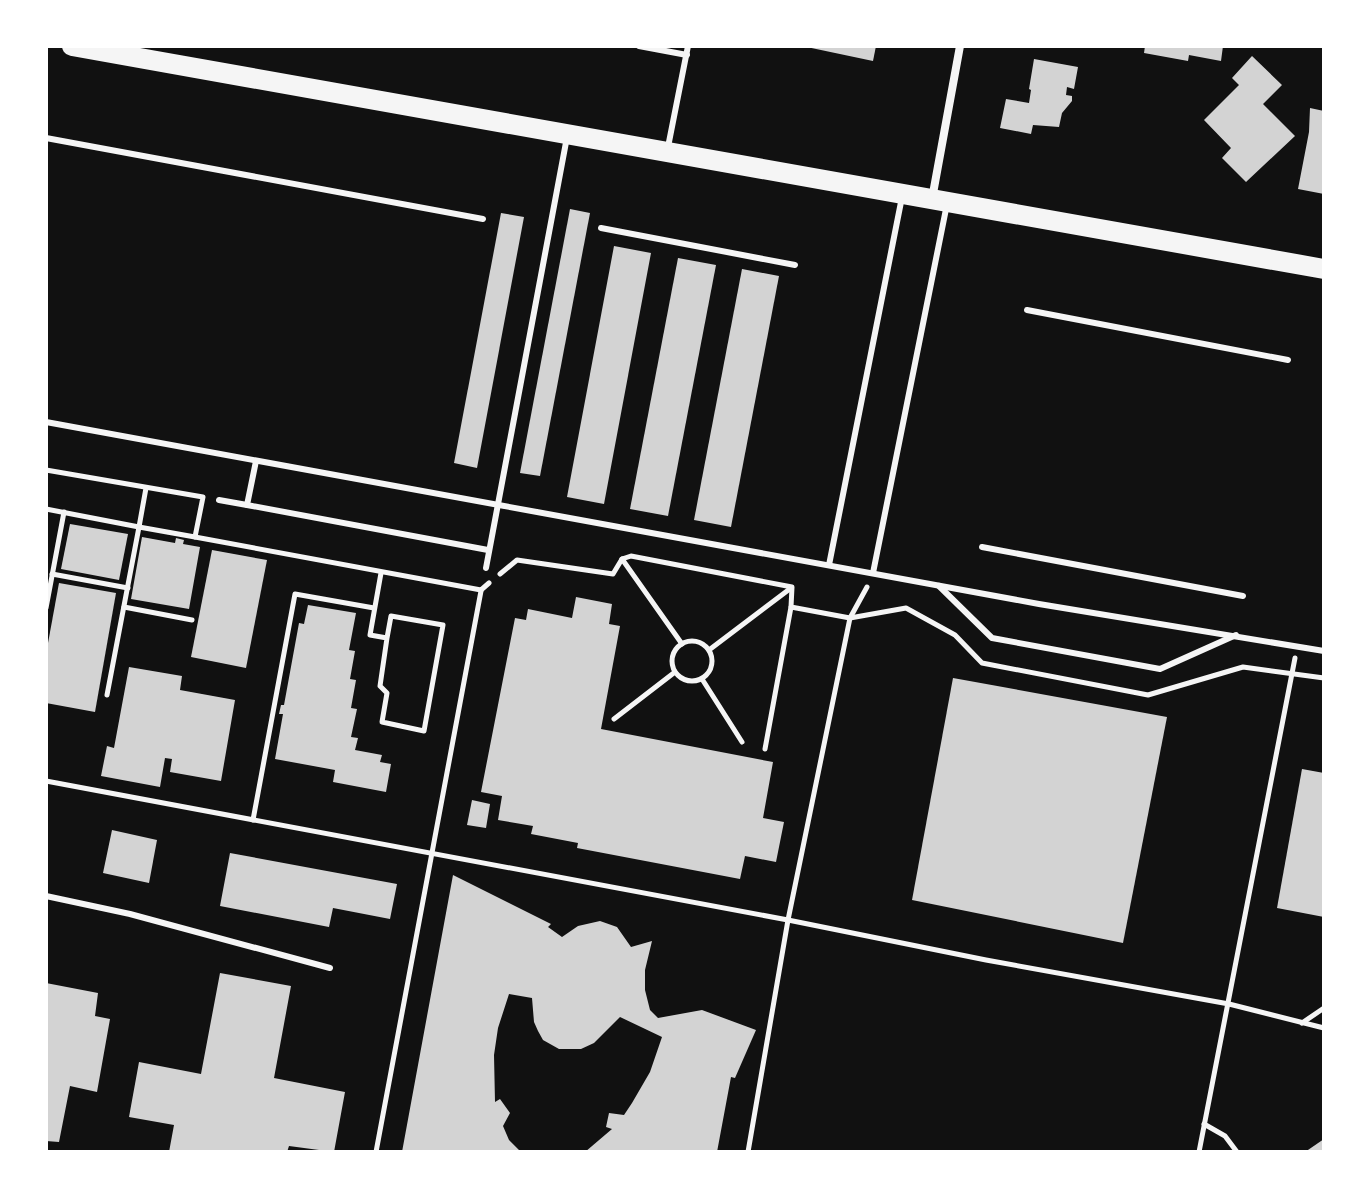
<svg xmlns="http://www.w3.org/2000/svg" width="1370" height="1198" font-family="'Fira Sans Condensed',sans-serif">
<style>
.building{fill:#d3d3d3}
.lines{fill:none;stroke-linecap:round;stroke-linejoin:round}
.path{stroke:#f5f5f5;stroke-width:5}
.service{stroke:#f5f5f5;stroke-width:6}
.minor{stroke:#f5f5f5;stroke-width:8}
.primary{stroke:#f5f5f5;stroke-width:20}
</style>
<rect width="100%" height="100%" fill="#111"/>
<g class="building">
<path d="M802,46H876L873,61Z"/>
<path d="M1145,46H1223L1221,61L1189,55L1188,61L1144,53Z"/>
<path d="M1252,56L1282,85L1263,104L1295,136L1246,182L1222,158L1231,148L1204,120L1239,85L1232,78Z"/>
<path d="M1034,59L1078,67L1074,89L1067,87L1066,95L1072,96V101L1062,113L1059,127L1033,125L1031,134L1000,128L1006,99L1029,103L1031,90L1029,89Z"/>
<path d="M1310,108L1324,111V194L1298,189L1309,132Z"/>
<path d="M570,209L590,213L540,476L520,473Z"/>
<path d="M501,213L524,217L477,468L454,463Z"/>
<path d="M614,246L651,253L604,504L567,497Z"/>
<path d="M678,258L716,265L668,516L630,509Z"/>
<path d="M742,269L779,276L731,527L694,520Z"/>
<path d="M70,524L128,534L119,580L61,569Z"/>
<path d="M142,537L175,543L176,538L184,540L183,544L200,547L189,609L131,599Z"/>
<path d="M212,550L267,560L246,668L191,657Z"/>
<path d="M59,583L116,593L95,712L46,703V654Z"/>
<path d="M576,597L612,604L609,624L620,626L601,729L773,762L763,818L784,822L776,862L745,856L740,879L577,848L578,843L531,834L533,826L498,820L502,796L481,792L515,618L526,620L528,609L572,618Z"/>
<path d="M308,605L356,613L349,650L355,651L350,679L356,680L351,708L357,709L351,737L358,738L355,750L382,755L380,762L391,764L386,792L333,782L335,770L275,759L283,714H279L281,705H284L299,623L304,624Z"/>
<path d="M129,667L182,676L180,690L235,700L221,781L170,772L172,759L165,758L160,787L101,776L107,746L114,748Z"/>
<path d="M953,678L1167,717L1123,943L912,900Z"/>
<path d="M1302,769L1324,773V917L1277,908Z"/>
<path d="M472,800L490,804L486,828L467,825Z"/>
<path d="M112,830L157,840L149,883L103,873Z"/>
<path d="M230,853L397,884L390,919L333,908L329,927L220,906Z"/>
<path d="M453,875L551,924L548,927L562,937L578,926L600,921L617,927L631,947L652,941L645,970V990L650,1010L658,1018L702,1010L756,1030L735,1078L731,1077L717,1152H585L612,1129L606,1127L609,1113L624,1115L632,1103L650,1072L662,1037L620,1017L594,1043L581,1049H559L543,1040L538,1031L534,1022L532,998L509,994L498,1028L494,1055L495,1102L500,1099L510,1113L503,1126L509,1140L521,1152H402Z"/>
<path d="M220,973L291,986L274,1078L345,1092L334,1152L289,1146L287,1152H169L174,1125L129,1117L139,1062L201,1074Z"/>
<path d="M46,983L98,993L95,1016L110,1019L97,1092L70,1086L59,1142L46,1141Z"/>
<path d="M1324,1139V1152H1305Z"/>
</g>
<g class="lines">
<g class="path">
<path d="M46,470L203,497L195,537L481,590L489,583"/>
<path d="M46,509L139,527L146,488"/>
<path d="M622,559L682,644"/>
<path d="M381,573L370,635L387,638L391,616L443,625L424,731L382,722L387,693L380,686L387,638"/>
<path d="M52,574L128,588"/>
<path d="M500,574L517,560L613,574L622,559L631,556L792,587L791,607L850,618L906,608L955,635L982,663L1148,695L1243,667L1324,678"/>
<path d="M124,607L192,620"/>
<path d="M46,608L64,512"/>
<circle cx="692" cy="661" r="20"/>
<path d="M709,650L791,588"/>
<path d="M702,679L742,742"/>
<path d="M107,695L139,527L195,537"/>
<path d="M614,719L675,672"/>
<path d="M765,749L791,607"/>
<path d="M46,781L788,920L986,960L1229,1004L1324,1028"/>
<path d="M253,820L295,594L374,608"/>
<path d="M1302,1023L1324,1008"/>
<path d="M1204,1124L1225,1136L1237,1152"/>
<path d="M376,1152L481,591"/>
<path d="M748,1152L788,920L850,618L867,587"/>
<path d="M1199,1152L1295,658"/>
</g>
<g class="service">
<path d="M639,46L687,55"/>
<path d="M46,138L483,219"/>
<path d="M668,147L688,46"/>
<path d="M601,228L795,265"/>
<path d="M1027,310L1288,360"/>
<path d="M46,422L1039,604L1324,651"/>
<path d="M256,461L247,505L488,550"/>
<path d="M219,500L247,505"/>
<path d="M982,547L1243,596"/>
<path d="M829,565L902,197"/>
<path d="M486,568L567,137"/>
<path d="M873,573L947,204"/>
<path d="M939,586L992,638L1160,669L1236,635"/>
<path d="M46,896L130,914L330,968"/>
</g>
<path class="minor" d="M932,199L960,46"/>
<path class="primary" d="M72,46L1324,269"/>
</g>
<rect width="1370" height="1198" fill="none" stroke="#ffffff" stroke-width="96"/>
</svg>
